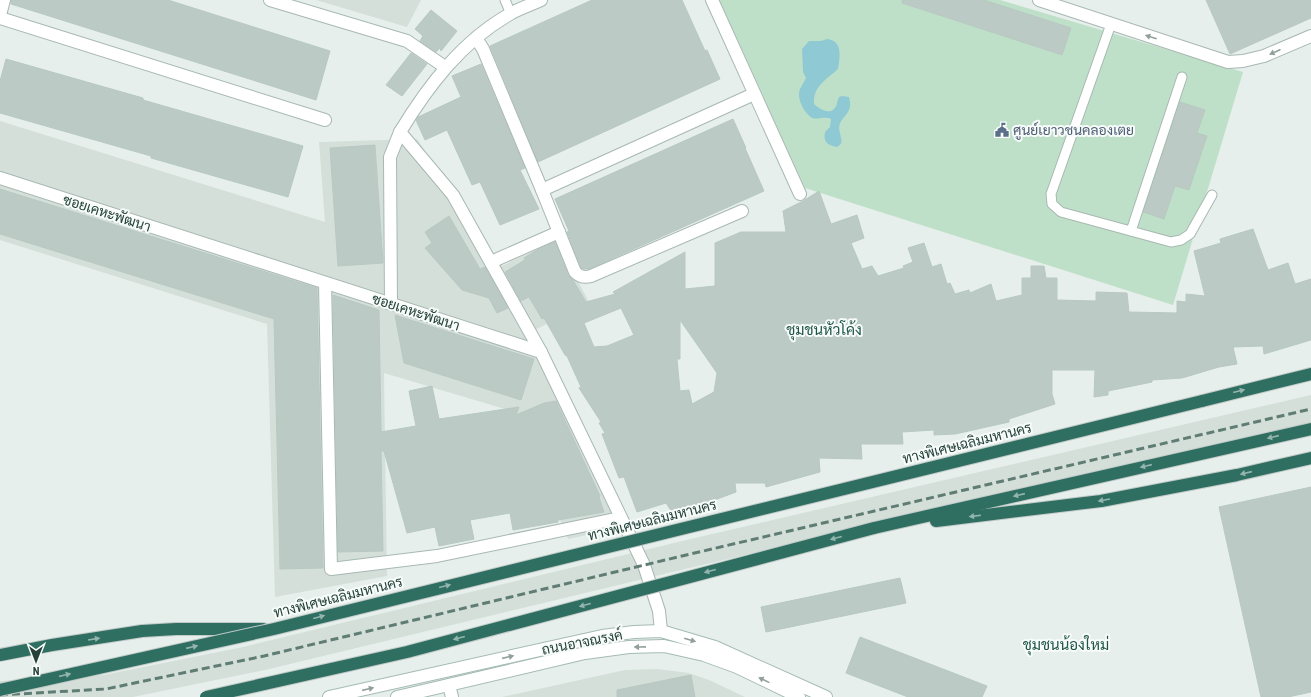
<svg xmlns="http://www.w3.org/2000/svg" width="1311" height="697" font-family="'Roboto Condensed',Sarabun,sans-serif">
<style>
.built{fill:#d4dfda}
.green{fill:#bfe0c8}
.water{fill:#8ec9d4}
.building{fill:#bbcac4;stroke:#b8c9c2;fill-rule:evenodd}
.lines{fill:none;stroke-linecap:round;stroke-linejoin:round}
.service-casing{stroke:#a8b8b2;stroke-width:11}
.minor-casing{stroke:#a8b8b2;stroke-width:14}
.tertiary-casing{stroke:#a8b8b2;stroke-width:14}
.secondary-casing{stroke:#a4bbb3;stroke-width:14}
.motorway-casing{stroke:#c2cac8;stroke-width:14}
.service{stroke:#fff;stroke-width:9}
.minor{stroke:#fff;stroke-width:12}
.tertiary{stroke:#fff;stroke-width:12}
.secondary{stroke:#fff;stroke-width:12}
.motorway{stroke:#2f6f62;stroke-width:12}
.rail{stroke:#5f7d75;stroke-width:3;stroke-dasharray:8 4;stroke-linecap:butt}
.motorway-bridge-casing{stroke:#c2cac8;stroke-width:14;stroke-linecap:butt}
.motorway-bridge{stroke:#2f6f62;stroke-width:12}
.oneway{fill:#92a09c}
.oneway2{fill:#93b5ae}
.labels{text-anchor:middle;stroke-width:4;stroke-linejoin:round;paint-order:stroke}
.service-label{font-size:14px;fill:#4e5e75;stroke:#f7fbf9;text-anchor:start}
.street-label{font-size:14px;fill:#24423a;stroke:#f7fbf9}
.neighbourhood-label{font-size:15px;fill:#1f5548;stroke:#f7fbf9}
</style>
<rect width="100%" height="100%" fill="#e6efeb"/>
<g class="built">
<path d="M316,0H421L407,27Z"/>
<path d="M0,121L325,222L319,142L417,139L502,266L556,240L589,302L535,330L629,526L568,539L515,412L384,373L387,576L275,597L267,324L0,240Z"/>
<path d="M1311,395V423L685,569L265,670L133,697H0V681L104,675L243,647L678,542Z"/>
<path d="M657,669L689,673L709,680L745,697H502L625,670Z"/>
</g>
<path class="green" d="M719,0H1000L1243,72L1173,305L805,188Z"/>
<path class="water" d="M827,39C843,40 840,58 838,69C826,80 813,86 814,104C818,108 829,115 834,109C837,107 837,101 839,97L842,96L849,97C850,101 851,106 849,110C845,119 837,120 840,133C841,140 844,143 837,147C827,145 823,142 825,132L830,127L831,119C822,116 818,120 812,118C805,114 798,101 799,93C800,87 804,83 806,78L803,72L802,49L809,41H821Z"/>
<g class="building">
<path d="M11,0H168L330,51L316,100L11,4Z"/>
<path d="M592,0H682L705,51L707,50L720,79L538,162L490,46Z"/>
<path d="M902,0H984L1071,28L1062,55L902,3Z"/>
<path d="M1206,0H1311V18L1230,54Z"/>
<path d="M431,10L457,31L441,51L440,48L436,52L420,41L423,36L415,29Z"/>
<path d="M411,53L427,64L402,96L386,85Z"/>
<path d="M6,59L143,98V100L303,146L288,197L151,158V156L0,113V81Z"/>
<path d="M481,64L525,168L520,170L539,209L500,225L480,182L472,185L447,130L425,140L416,120L418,117L461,97L452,76Z"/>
<path d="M1180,102L1205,110L1197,133L1207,136L1189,190L1175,186L1164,219L1143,212Z"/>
<path d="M733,119L746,148H745L764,191L589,269H584L581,268L567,232L569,231L555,199Z"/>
<path d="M375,145L383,263L338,266L330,148Z"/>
<path d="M0,189L317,288L323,568L280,569L274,319L0,234Z"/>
<path d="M819,191L831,224L857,215L864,238L851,243L862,269L872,266L878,276L904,268L903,266L913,262L908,248L924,243L932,267L941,264L947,284L950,283L955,294L969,290L970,293L991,284L996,301L1022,295V278H1031V266H1044L1046,278H1057V300L1096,301V292L1127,293L1129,312L1177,313V301L1186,302V294L1205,296L1194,251L1221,243L1220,239L1253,229L1268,270L1288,263L1295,284L1311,279V340L1264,354L1263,346L1233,347L1237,364L1219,367L1182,378L1152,380V382L1108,391V395L1094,397L1095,370H1052V394L1055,404L1009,419V422L955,434L934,435V430L902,432L903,444H861L862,459L819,458L820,472L766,487L765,483H735L736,492L704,504L672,512L666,503L637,512L624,477L619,478L602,434L605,433L599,423L601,422L579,388L581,387L567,356L565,355L544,318L542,319L529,297L521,301L505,272L525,260L524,258L537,250L555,242L568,275L573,280L586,302L615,294L613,292L685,252V289L715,286V243L741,232H786L783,211L803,201ZM621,308L634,335L607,346L594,347L584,323ZM680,320L717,373L714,392L692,404L689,390L680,391L677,359H680Z"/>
<path d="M449,216L480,269L485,267L508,308L497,313L489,298L462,290L425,248L432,243L425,232Z"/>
<path d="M333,295L379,310L381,432L416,426L409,391L432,386L439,419L519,407L516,415L544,403L556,401L600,496L599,497L604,512L558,520V522L513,530L510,513L470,520L474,539L439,546L435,527L407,533L384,451H381L383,551L338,552Z"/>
<path d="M395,315L534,359L521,400L404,363Z"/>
<path d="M1311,487V692L1288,697H1261L1219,507Z"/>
<path d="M900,578L906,603L766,632L761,607Z"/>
<path d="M860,637L987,686L982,697H908L846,673Z"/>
<path d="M691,675L695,697H617V690Z"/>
</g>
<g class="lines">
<defs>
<g id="service">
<path d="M505,0L511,14"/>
<path d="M1111,24L1051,194L1052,204L1061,212L1171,242L1181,240L1190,234L1212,195"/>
<path d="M1131,231L1182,77"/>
</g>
<g id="minor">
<path d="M270,0L407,41L445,67"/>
<path d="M712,0L800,194"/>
<path d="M1039,0L1228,62L1243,61L1264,56L1311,36"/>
<path d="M0,15L4,0"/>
<path d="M0,18L325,120"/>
<path d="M476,38L483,49L542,190"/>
<path d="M742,211L591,276C584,278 580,277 575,272L542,190L754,94"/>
<path d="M491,262L559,232"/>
<path d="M325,283L331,569L437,556L620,518"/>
<path d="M391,304L390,157L400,132"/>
<path d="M541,352L453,195L400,132C428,86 462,41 510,14C520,8 531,5 541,0"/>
<path d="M449,685L452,697"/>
</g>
<path id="tertiary" d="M0,178L541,352L644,565L659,611L661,631"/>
<g id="secondary">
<path d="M329,697L602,636L634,632L661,631L715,647L826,697"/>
<path d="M397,697L585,653L629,647L664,646L704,655L737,667L799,697"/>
</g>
<g id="motorway">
<path d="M1202,401L1311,374"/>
<path d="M936,521L1101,501L1237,475L1311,458"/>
<path d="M874,528L1311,429"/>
<path d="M0,655L52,645L142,631L176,629H263"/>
</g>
</defs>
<use href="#service" class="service-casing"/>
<use href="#minor" class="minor-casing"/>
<use href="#tertiary" class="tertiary-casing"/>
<use href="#secondary" class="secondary-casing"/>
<use href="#motorway" class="motorway-casing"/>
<use href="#service" class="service"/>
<use href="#minor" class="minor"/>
<use href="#tertiary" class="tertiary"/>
<use href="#secondary" class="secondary"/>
<use href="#motorway" class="motorway"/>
<path class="rail" d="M0,695L106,689L264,656L682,556L1311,409"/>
<defs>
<g id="motorway-bridge">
<path d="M0,690L274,629L1202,401"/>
<path d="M206,697L407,652L874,528"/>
</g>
</defs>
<use href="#motorway-bridge" class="motorway-bridge-casing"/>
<use href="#motorway-bridge" class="motorway-bridge"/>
</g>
<defs><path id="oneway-solid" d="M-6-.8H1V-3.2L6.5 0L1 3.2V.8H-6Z"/></defs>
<g class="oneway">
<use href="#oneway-solid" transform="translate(1151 37) rotate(-162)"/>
<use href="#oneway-solid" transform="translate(1275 52) rotate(156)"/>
<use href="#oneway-solid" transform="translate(690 640) rotate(16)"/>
<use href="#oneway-solid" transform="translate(640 647) rotate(179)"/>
<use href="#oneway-solid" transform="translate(508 657) rotate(-13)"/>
<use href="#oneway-solid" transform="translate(764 680) rotate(-154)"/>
<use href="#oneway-solid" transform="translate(368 689) rotate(-13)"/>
</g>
<g class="oneway2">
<use href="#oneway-solid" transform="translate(1239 391) rotate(-14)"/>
<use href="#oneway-solid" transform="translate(1273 437) rotate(167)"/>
<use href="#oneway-solid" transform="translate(1146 466) rotate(167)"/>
<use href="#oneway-solid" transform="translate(1246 473) rotate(167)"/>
<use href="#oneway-solid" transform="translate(1019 495) rotate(167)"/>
<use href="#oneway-solid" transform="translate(1104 500) rotate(170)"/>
<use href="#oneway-solid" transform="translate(975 516) rotate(173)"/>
<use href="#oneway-solid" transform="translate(836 538) rotate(165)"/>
<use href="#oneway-solid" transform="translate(710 571) rotate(165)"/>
<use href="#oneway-solid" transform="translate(445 586) rotate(-14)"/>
<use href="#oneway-solid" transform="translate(585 605) rotate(165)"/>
<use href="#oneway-solid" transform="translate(319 617) rotate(-15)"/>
<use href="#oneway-solid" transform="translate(459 638) rotate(165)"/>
<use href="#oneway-solid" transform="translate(94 639) rotate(-9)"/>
<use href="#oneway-solid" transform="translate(192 647) rotate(-13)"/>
<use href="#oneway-solid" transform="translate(65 675) rotate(-13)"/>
</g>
<defs>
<symbol id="civic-bare" viewBox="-9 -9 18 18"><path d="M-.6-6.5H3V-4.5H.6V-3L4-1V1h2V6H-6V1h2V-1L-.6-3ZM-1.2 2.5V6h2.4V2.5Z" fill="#5c6f8a" stroke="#f7fbf9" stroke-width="2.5" paint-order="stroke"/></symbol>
</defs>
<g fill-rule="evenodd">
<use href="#civic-bare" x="992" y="120" width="20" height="20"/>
</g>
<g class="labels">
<g class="service-label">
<text x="1013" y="135">ศูนย์เยาวชนคลองเตย</text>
</g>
<g class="street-label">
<text transform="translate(107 213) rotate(18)" y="5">ซอยเคหะพัฒนา</text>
<text transform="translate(416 312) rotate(18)" y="5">ซอยเคหะพัฒนา</text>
<text transform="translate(967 443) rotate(-14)" y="5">ทางพิเศษเฉลิมมหานคร</text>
<text transform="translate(652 520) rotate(-14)" y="5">ทางพิเศษเฉลิมมหานคร</text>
<text transform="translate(338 597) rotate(-14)" y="5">ทางพิเศษเฉลิมมหานคร</text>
<text transform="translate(582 642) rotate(-11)" y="5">ถนนอาจณรงค์</text>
</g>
<g class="neighbourhood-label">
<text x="824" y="335">ชุมชนหัวโค้ง</text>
<text x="1066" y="650">ชุมชนน้องใหม่</text>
</g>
</g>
<g transform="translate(36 661) rotate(180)" stroke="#f7fbf9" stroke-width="3" paint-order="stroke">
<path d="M0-3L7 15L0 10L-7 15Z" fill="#24423a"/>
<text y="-6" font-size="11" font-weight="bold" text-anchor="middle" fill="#24423a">N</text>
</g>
</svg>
